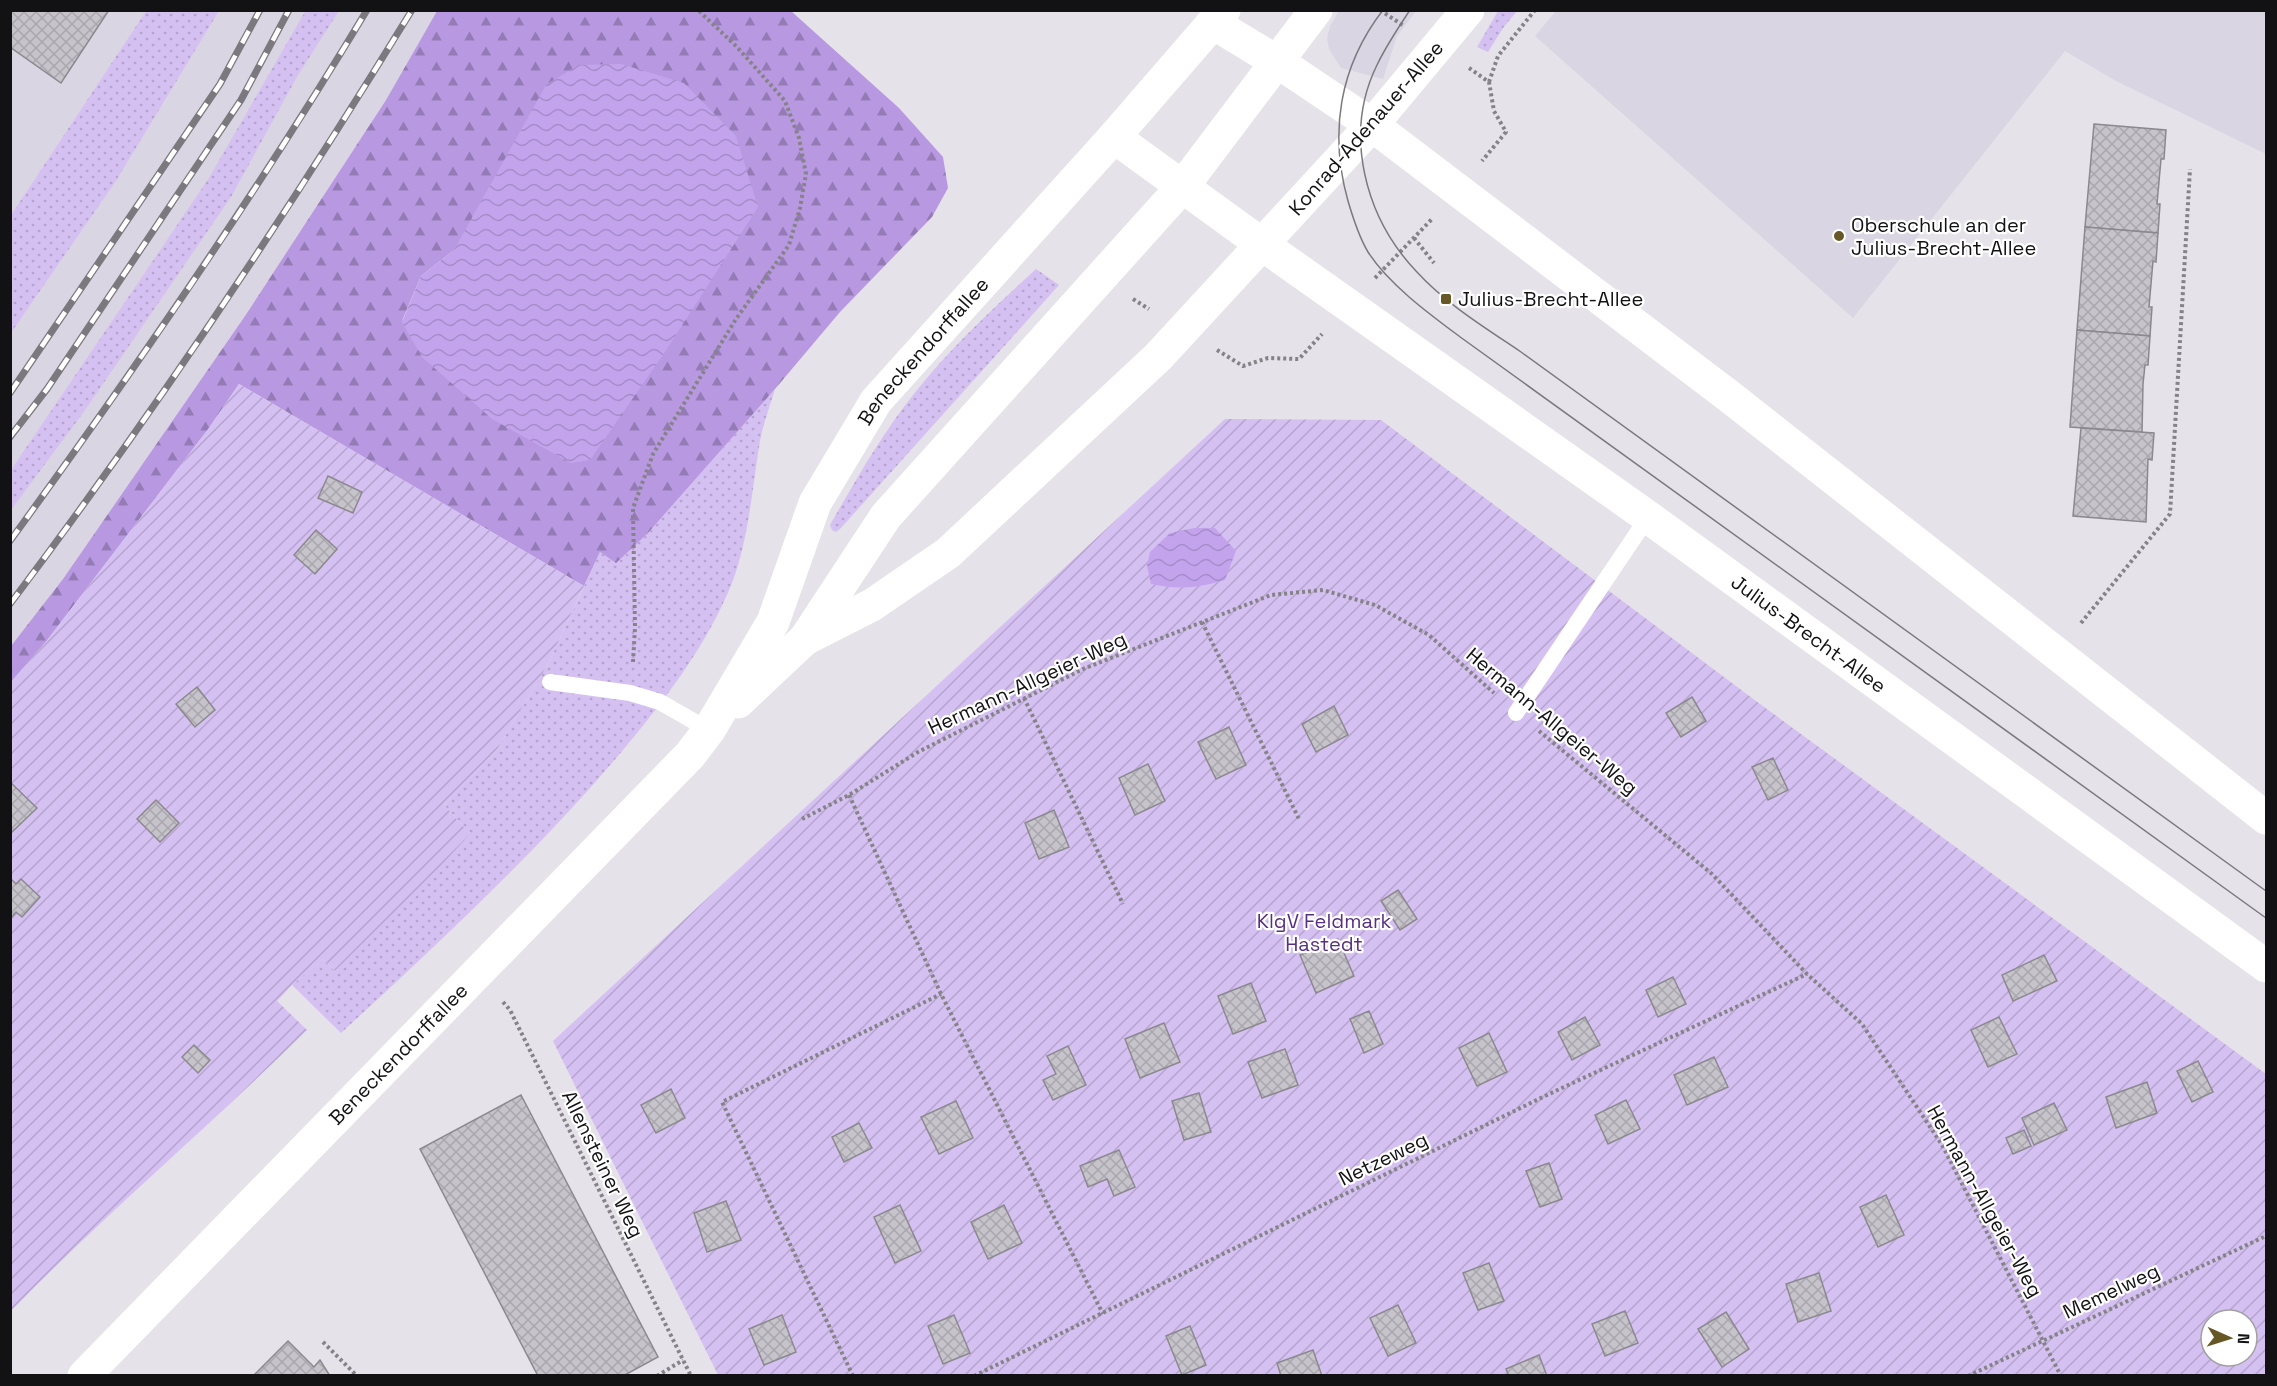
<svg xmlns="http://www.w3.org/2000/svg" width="2277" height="1386" font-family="'Space Grotesk',sans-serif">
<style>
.built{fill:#dad5e2}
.grass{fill:url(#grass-dots)}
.forest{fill:url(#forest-firs);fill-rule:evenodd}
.garden{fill:url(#garden-furrows);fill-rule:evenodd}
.water{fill:url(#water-waves)}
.building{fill:url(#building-cross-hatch);stroke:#8b898f;stroke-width:1.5}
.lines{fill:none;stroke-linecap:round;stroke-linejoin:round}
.path{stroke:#858387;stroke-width:4;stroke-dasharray:3 3;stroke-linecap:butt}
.lane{stroke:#fff;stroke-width:16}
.street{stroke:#fff;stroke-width:33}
.secondary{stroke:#fff;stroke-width:33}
.tram{stroke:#7b797e;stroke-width:1.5}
.rail-casing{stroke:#7b797e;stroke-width:7}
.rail{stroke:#fff;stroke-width:4.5;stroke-dasharray:14;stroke-linecap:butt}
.poi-dot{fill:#665825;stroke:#fff;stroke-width:2}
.labels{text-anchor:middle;stroke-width:4.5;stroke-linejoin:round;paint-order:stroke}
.street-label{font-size:20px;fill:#121113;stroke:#fff}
.poi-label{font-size:20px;fill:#121113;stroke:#fff;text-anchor:start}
.park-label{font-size:20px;fill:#592f82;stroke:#fff}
</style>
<defs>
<pattern id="grass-dots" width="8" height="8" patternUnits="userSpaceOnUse" patternTransform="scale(1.5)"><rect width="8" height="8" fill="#d5c0f2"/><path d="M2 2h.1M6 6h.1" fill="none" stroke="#b6a4cf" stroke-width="1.8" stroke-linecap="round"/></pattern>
<pattern id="forest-firs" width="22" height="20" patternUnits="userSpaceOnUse" patternTransform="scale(1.5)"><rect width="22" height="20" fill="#b899e1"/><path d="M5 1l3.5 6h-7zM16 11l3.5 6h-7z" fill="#947bb5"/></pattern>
<pattern id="garden-furrows" width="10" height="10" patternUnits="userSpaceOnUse" patternTransform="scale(1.5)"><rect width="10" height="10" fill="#d5c0f2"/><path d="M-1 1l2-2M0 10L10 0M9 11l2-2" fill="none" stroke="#b6a4cf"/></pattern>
<pattern id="water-waves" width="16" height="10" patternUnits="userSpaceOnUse" patternTransform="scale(1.5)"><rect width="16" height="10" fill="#c3a4ec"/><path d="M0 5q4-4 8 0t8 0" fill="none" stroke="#a68cca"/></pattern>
<pattern id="building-cross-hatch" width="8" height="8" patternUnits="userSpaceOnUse" patternTransform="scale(1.5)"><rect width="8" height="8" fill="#c6c4ca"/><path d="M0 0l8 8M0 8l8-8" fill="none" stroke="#a9a7ad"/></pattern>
</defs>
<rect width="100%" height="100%" fill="#e5e2e9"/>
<g class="built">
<path d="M11,11H146L11,215Z"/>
<path d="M219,11H437L386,100L245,316L63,579L11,646V333L116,181Z"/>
<path d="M1339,11H1416L1397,36L1383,79L1341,68L1329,49L1327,38L1330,26Z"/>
<path d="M1556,11H2266V154L2116,81L2065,51L1853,318L1535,36Z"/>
</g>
<g class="grass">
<path d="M306,10L339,11L298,75L231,197L83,413L11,510V470L209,178Z"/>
<path d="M146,11H219L116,181L11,333V215Z"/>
<path d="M1498,11H1517L1503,28L1488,52L1477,47Z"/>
<path d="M1036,269L1059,285L840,529L836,532L832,530L830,525C857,478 883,432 917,390C952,346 995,307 1036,269Z"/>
<path d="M775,389C770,406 763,424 760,441C752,489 749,538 732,583C707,645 665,700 623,750C537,852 439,943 341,1033L292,985L323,959L335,971L470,834L444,805L496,751L548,664L600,552L616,562L648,533Z"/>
</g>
<path class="forest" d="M437,11H791L899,108L943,157L948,188L932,217L840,312L775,389L648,533L616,563L600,552L584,586L239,384L209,428L45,643L11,682V646L63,579L245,316L386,100ZM454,250L402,321L421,276Z"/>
<g class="garden">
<path d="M239,384L584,586L548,664L496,751L444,805L470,834L437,870L335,971L323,959L292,985L277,1001L307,1030C210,1126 106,1213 11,1311V682L45,643L209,428Z"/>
<path d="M1225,419L1381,420L1760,704L2266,1074V1375H718L553,1041ZM2211,1320H2247V1356H2211Z"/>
</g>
<g class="water">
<path d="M621,64L684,83L736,136L758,207L665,352L590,460L571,463L492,419L422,357L402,322L421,276L454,250L546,85L578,65Z"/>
<path d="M1194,528H1215L1236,551L1225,580C1197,588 1180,590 1151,584L1147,566L1150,552L1170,533Z"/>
</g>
<g class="building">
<path d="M10,10H109L61,83L10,47Z"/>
<path d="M2094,124L2166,130L2164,159H2161L2157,204H2160L2158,233L2085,227Z"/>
<path d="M2085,227L2158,233L2156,262L2153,261L2149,307H2152L2150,336L2077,330Z"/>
<path d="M2077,330L2150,336L2148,365H2145L2143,384L2142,432L2070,427Z"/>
<path d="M2081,428L2154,433L2152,460L2148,459L2146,522L2073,516Z"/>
<path d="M328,476L362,492L353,513L318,498Z"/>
<path d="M316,530L337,549L315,574L294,555Z"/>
<path d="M197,687L215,710L195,727L176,704Z"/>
<path d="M1692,697L1706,721L1681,737L1666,713Z"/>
<path d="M1334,706L1348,735L1316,752L1302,724Z"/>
<path d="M1229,727L1246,765L1216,779L1198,742Z"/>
<path d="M1773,758L1788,790L1768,800L1752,767Z"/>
<path d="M1148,764L1165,801L1135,815L1119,778Z"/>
<path d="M10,782L37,808L11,833H10Z"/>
<path d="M156,800L179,823L160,842L137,819Z"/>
<path d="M1054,810L1069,847L1039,859L1025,823Z"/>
<path d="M10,878L16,884L21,879L40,897L22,917L16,912L10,919Z"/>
<path d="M1398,890L1417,919L1400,930L1381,901Z"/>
<path d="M1338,939L1354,976L1316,993L1300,955Z"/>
<path d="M2044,955L2057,981L2013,1001L2002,975Z"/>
<path d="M1673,977L1686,1004L1658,1017L1646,990Z"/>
<path d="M1251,983L1266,1021L1233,1034L1218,996Z"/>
<path d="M1369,1011L1383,1044L1364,1053L1350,1019Z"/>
<path d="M1585,1017L1600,1045L1572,1060L1558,1032Z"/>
<path d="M1999,1017L2017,1054L1988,1067L1971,1030Z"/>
<path d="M1164,1023L1180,1062L1140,1078L1125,1039Z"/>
<path d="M1489,1033L1507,1072L1477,1086L1459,1048Z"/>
<path d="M194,1045L210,1060L198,1073L182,1057Z"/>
<path d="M1068,1046L1086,1085L1053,1100L1043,1080L1056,1074L1047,1056Z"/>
<path d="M1285,1049L1298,1085L1262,1098L1248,1062Z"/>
<path d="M1714,1057L1728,1087L1687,1105L1674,1075Z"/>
<path d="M2198,1061L2213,1092L2192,1102L2177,1071Z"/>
<path d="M2147,1082L2157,1113L2116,1128L2106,1097Z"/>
<path d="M671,1089L685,1118L656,1133L641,1105Z"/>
<path d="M1199,1093L1211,1132L1184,1140L1172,1101Z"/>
<path d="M521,1095L658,1357L623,1376H538L420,1149Z"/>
<path d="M1626,1100L1640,1129L1608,1144L1595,1115Z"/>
<path d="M956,1101L973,1138L939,1154L921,1117Z"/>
<path d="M2054,1103L2067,1130L2034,1145L2022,1118Z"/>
<path d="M859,1123L872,1148L844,1162L832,1137Z"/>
<path d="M2024,1130L2031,1146L2013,1154L2006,1138Z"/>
<path d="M1119,1150L1135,1187L1114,1196L1107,1179L1088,1187L1080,1166Z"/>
<path d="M1549,1163L1562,1199L1540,1207L1526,1171Z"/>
<path d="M1886,1195L1904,1235L1878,1247L1860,1207Z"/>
<path d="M726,1201L741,1240L707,1252L694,1213Z"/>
<path d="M900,1205L921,1251L895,1263L874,1217Z"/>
<path d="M1004,1205L1022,1243L988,1259L971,1222Z"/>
<path d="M1489,1263L1504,1301L1478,1310L1463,1273Z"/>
<path d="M1819,1273L1831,1311L1798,1322L1786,1284Z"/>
<path d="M1398,1305L1416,1343L1388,1356L1370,1318Z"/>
<path d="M1625,1311L1638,1343L1605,1356L1592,1324Z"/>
<path d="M1726,1312L1749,1349L1722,1367L1698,1329Z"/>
<path d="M782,1315L796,1352L764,1365L749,1329Z"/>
<path d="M954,1315L970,1353L943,1364L928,1326Z"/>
<path d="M1190,1326L1206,1365L1182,1375L1166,1336Z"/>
<path d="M288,1341L314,1367L320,1360L330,1376H253Z"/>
<path d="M1313,1350L1322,1376H1281L1277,1363Z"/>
<path d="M1539,1355L1547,1376H1509L1506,1369Z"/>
</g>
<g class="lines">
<g class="path">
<path d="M1380,10L1404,26"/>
<path d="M1469,68L1489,82L1494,111L1506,132L1482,161"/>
<path d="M1489,82L1498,56L1535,10"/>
<path d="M1414,238L1434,263"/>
<path d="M1375,278L1432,219"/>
<path d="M1133,299L1149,309"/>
<path d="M1217,350L1243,366L1268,358L1299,359L1322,334"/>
<path d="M1202,622L1299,819"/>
<path d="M2081,623L2170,514L2190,169"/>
<path d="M633,662L635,628L633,508L653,454L736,319L789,245L800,208L806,174L799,138L785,101L737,47L698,10"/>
<path d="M1024,698L1123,904"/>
<path d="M1539,731L1712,874L1807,974L1862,1024L1942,1145L2061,1376"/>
<path d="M849,795L941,994L1103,1314"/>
<path d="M802,819L849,795L918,752L1083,669L1271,595L1323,590L1375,605L1429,635L1494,693"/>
<path d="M503,1002L510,1010L691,1376"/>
<path d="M323,1342L357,1376"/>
<path d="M657,1376L683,1360"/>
<path d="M853,1376L722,1102L941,994"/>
<path d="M974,1376L1549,1094L1807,974"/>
<path d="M1968,1376L2266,1236"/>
</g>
<g class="lane">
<path d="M550,682L630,693L660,702L709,730"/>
<path d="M1516,713L1648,517"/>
</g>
<g class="street">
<path d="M805,639L872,605L948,553L1158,357L1372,125L1284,66L1213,23"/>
<path d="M738,702L805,639L886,516L1183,186L1316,10"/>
<path id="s1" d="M84,1376L690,755L709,730L773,622L815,503L876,401L1114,137"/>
</g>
<g class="secondary">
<path id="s2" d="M1224,10L1114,137L1263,245L1648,517L2266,966"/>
<path d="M1468,10L1372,125L1730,397L2266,818"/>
</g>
<g class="tram">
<path d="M1383,10C1339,67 1329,133 1348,201C1353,218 1359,237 1368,252C1389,285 1432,316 1463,339L2266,918"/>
<path d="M1410,10C1398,28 1386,46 1377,65C1343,134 1365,217 1416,271C1446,304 1484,327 1521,352L2266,891"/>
</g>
<defs>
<g id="rail">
<path d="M10,393L220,84L260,10"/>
<path d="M10,437L47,389L241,100L289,10"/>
<path d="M10,541C136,368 257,193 367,10"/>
<path d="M10,604C154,413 287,214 412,10"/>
</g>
</defs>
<use href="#rail" class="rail-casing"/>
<use href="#rail" class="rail"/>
</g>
<g class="poi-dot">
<circle cx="1839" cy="236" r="6"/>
<rect x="1440" y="293" width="12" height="12" rx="3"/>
</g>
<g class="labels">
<g class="street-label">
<text transform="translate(1366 128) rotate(-49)" y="7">Konrad-Adenauer-Allee</text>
<text dy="7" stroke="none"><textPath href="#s1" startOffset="1338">Beneckendorffallee</textPath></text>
<text dy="7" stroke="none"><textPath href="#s2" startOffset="1022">Julius-Brecht-Allee</textPath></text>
<text transform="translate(1027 683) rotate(-25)" y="7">Hermann-Allgeier-Weg</text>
<text transform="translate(1552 721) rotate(40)" y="7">Hermann-Allgeier-Weg</text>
<text dy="7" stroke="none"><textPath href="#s1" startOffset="450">Beneckendorffallee</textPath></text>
<text transform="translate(1383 1159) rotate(-26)" y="7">Netzeweg</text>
<text transform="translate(603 1164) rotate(64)" y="7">Allensteiner Weg</text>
<text transform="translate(1985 1201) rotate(61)" y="7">Hermann-Allgeier-Weg</text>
<text transform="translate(2111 1291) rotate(-25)" y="7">Memelweg</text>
</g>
<g class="poi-label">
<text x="1851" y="232">Oberschule an der<tspan x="1851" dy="23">Julius-Brecht-Allee</tspan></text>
<text x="1458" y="306">Julius-Brecht-Allee</text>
</g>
<g class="park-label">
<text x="1324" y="928">KlgV Feldmark<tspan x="1324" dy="23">Hastedt</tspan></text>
</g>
</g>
<rect width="2277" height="1386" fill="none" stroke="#121113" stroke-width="24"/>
<g transform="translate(2229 1338) rotate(93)"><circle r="28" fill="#ffffff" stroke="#a0a0a1" stroke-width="1.5"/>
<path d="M0-4.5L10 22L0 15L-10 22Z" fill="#665825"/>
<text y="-9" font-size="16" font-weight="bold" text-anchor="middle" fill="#121113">N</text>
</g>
</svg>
